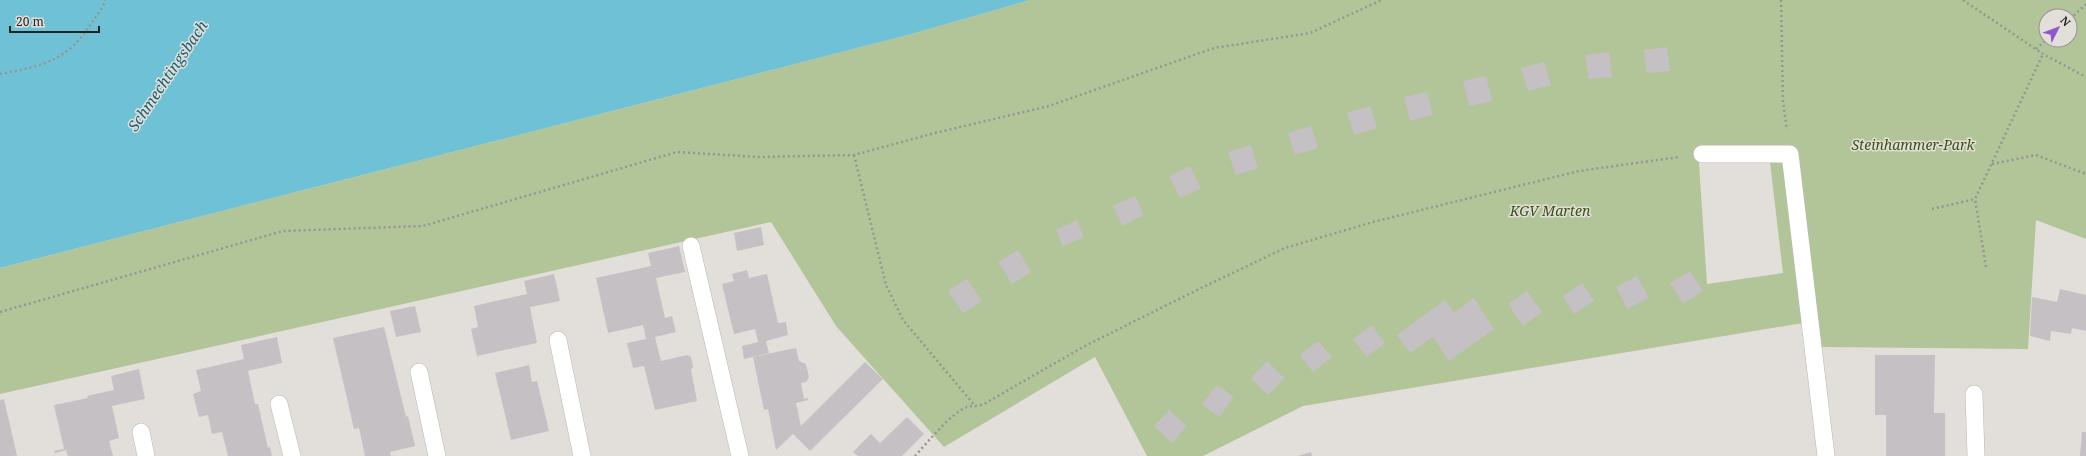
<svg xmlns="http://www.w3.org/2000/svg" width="2086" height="456" font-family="'Noto Serif',serif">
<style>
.green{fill:#b2c598;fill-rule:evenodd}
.water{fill:#6fc2d5}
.building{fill:#c4c0c4}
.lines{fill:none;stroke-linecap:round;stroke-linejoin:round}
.service-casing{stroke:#bab7b3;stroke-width:18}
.path{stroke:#979592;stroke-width:2.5;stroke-dasharray:2 3;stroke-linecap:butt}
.service{stroke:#fff;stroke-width:17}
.labels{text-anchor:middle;stroke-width:3;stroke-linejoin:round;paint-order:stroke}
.park-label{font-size:14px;font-style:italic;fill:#3b500e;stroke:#e2dfdb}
.water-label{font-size:15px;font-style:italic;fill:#1c606e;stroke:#e2dfdb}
</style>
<rect width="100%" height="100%" fill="#e2dfdb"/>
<path class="green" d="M1030,0H2086V239L2036,220L2028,349L1821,347L1815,321L1303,406L1203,456H1147L1095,357L944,447L836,326L771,222L0,394V268L908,35ZM2046,16H2070V40H2046ZM1768,145L1783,273L1707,284L1698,148Z"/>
<path class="water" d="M0,0H1030L908,35L0,268Z"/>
<g class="building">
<path d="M1667,47L1670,71L1647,73L1644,50Z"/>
<path d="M1609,52L1612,77L1589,79L1585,55Z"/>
<path d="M1544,62L1551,85L1528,91L1521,68Z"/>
<path d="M1486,76L1492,101L1469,106L1463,81Z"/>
<path d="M1427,92L1433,115L1410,121L1404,97Z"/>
<path d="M1370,106L1377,128L1354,135L1347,113Z"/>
<path d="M1311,126L1318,148L1295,155L1288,133Z"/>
<path d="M1251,145L1258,168L1236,175L1228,152Z"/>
<path d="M1190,166L1201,188L1180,198L1169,176Z"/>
<path d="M1135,196L1144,215L1122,226L1113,206Z"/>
<path d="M1077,220L1084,237L1063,246L1056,230Z"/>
<path d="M761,227L764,245L737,251L734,233Z"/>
<path d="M679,246L685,272L656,278L665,318L672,316L676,332L655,337L661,361L687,355L691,357L693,367L691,370L697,401L655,410L644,366L633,368L627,343L646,339L643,325L608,333L596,278L651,266L648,253Z"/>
<path d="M1018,250L1031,272L1012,284L998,262Z"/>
<path d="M747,270L749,278L767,274L778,323L786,322L788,335L766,341L769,353L744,359L742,346L758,342L755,329L734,334L722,284L734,281L732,274Z"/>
<path d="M1690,271L1703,291L1683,304L1670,283Z"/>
<path d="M554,274L560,301L530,307L537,343L477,356L471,329L478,327L474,306L527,294L524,281Z"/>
<path d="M1637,276L1649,298L1627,309L1616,287Z"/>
<path d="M967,279L982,301L963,313L948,291Z"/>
<path d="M1582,283L1594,301L1574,314L1563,296Z"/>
<path d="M2060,289L2086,295V331L2072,328L2071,334L2051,331L2050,341L2030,336L2032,297L2057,302Z"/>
<path d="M1527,291L1542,312L1523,326L1508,304Z"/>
<path d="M1474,298L1494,329L1449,361L1433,337L1410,353L1397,335L1445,300L1454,313Z"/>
<path d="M415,306L421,332L396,337L390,311Z"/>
<path d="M1372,325L1385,343L1367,357L1353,339Z"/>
<path d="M384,327L406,417L408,416L415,446L390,452L391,456H365L359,428L354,429L333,338Z"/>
<path d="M277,337L282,363L248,371L255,404H258L268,448L270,447L272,456H228L222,432L212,434L208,415L199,417L193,394L201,391L196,370L244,359L241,345Z"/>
<path d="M1318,341L1332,357L1313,372L1300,355Z"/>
<path d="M796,348L799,361L806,364L809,377L806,382L801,383L804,399L808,398V400L796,403L801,426L865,362L883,379L810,451L793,434L776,450L768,409L764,410L753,357Z"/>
<path d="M1875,355H1935L1934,413H1945V456H1886V415H1875Z"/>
<path d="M1267,361L1284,378L1268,395L1251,378Z"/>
<path d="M529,365L532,382L537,381L549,431L511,440L495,373Z"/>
<path d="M139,369L145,399L112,406L119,438L109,441L113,456H68L66,450L55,453L54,451L64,449L54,405L88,398L87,396L114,390L111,376Z"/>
<path d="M1217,385L1234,397L1219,417L1202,404Z"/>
<path d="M4,399L17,456H0V400Z"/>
<path d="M1169,410L1187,426L1172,443L1154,426Z"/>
<path d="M907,417L924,434L902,456H858L853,452L871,434L880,443Z"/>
<path d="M2082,432H2086V456H2080Z"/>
<path d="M1311,452L1312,456H1298Z"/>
</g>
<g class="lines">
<defs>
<g id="service">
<path d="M1702,154H1790L1826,456"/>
<path d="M691,246L740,456"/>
<path d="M558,340L582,456"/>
<path d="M419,372L437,456"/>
<path d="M1974,394L1976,456"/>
<path d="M279,404L292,456"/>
<path d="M141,432L146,456"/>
</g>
</defs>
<use href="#service" class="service-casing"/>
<g class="path">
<path d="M1781,0L1783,102L1787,130"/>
<path d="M1963,0L2043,54L2086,77"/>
<path d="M2070,19L2086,4"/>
<path d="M2036,49L2046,40"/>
<path d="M0,74C43,66 68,61 93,21C97,15 103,8 105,0"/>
<path d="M854,155L886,285L903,320L976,407"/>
<path d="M1992,164L2036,155L2086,174"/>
<path d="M1932,209L1975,199"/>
<path d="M1986,267L1975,199L2043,54"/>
<path d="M0,312L283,231L423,226L677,152L759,157L854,155L935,133L1049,106L1214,48L1310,33L1382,0"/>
<path d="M915,456C927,443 951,413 967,407C972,405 977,407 984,404L1083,347L1199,289L1285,248L1373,222L1579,171L1679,157"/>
</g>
<use href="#service" class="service"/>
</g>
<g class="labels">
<g class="park-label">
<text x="1913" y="150">Steinhammer-Park</text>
<text x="1550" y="216">KGV Marten</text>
</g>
<g class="water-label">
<text transform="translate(168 76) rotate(-56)" y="5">Schmechtingsbach</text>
</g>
</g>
<g transform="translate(2058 28) rotate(48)"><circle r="19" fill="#e2dfdb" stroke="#969391"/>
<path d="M0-3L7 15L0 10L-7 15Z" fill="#8f58cf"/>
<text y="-6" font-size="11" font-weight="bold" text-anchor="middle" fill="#242221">N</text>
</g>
<path d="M10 26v6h89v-6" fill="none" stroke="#242221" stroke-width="2"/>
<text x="16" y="26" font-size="12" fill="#242221" stroke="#e2dfdb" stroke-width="3" paint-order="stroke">20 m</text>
</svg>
